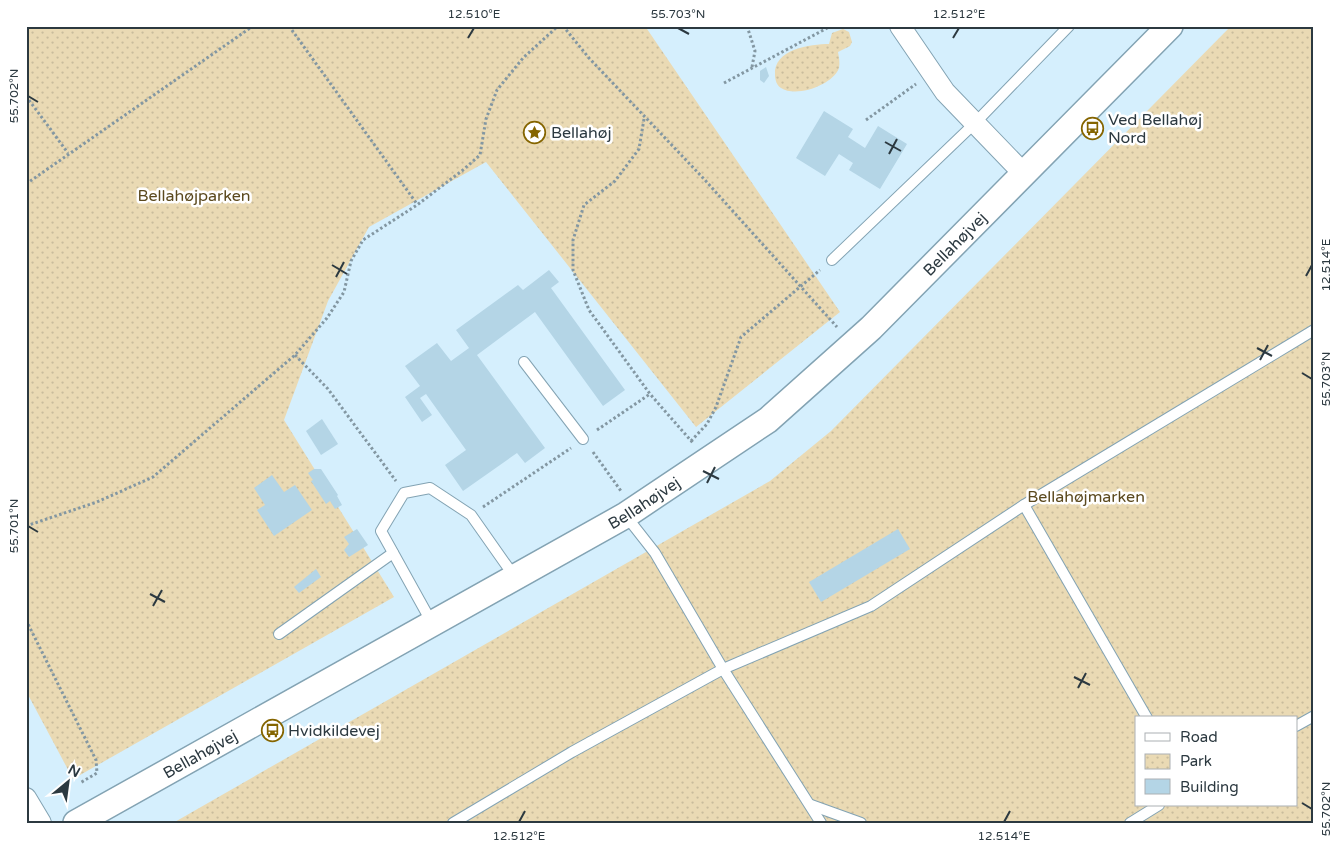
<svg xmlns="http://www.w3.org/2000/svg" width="1340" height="849" font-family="'Varela Round',sans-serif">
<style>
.park{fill:url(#park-dots);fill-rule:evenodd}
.building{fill:#b4d5e6}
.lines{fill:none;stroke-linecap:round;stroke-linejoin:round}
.service-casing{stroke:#83a3b3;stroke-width:12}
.minor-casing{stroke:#83a3b3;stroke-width:22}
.tertiary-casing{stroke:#83a3b3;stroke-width:28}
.path{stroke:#8397a2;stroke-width:3;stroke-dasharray:2.5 2.5;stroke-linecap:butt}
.service{stroke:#fff;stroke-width:10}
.minor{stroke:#fff;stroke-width:20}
.tertiary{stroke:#fff;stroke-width:25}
.ticks{fill:none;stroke:#2c3940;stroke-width:2}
.labels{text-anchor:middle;stroke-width:5;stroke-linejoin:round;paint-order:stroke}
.poi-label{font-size:16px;fill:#2c3940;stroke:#fff;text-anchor:start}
.park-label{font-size:16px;fill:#5b491e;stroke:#fff}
.street-label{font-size:16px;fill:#2c3940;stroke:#fff}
.neatline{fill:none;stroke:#2c3940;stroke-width:2}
.ticks-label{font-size:12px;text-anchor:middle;fill:#2c3940}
</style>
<defs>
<pattern id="park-dots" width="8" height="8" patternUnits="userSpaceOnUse" patternTransform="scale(1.25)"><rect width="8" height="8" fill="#eadab4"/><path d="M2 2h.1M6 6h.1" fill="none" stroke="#c9bc9c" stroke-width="1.8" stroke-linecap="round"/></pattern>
</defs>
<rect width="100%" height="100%" fill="#d5effd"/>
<g class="park">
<path d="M26,26H645L840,312L696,427L486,162L369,227L328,301L284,420L394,597L73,779L26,691Z"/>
<path d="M1231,26H1314V823H173L770,481L831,431ZM1136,718H1296V805H1136Z"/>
<path d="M843,29L849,32L852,42L850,46L838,52C839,57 840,63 839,68C833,85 796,98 781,88C777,86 775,80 775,75C773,49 811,44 829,44L832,33Z"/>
</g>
<g class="building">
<path d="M766,67L769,76L764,83L760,80V71Z"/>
<path d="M824,111L853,129L848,137L865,148L878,126L907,144L880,189L849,170L853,163L839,154L825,176L796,158Z"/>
<path d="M549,270L559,282L551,288L625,390L603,406L535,312L477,355L545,448L525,463L517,453L463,491L445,465L466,450L426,394L420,398L432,415L422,422L405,397L420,386L405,366L437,343L451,361L469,348L456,330L518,285L523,290Z"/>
<path d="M322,419L338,444L321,455L306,431Z"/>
<path d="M314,469H321L338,495L337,496L342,505L335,509L330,501L326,504L311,481L313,480L308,473Z"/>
<path d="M272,475L284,492L295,485L312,510L274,536L257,510L265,505L254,488Z"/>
<path d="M357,529L368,545L349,557L344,550L349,544L344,537Z"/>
<path d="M898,529L910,549L821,602L809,582Z"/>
<path d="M316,569L321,577L299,593L294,587Z"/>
</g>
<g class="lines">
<defs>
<g id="service">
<path d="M832,260L976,122L1069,26"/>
<path d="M524,362L583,439"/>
<path d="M1024,505L1147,718"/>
<path d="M626,516L655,553L723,669L821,823"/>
<path d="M432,623L381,531L404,493L430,488L471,515L514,576"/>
<path d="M279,634L393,553"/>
<path d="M1296,726L1314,716"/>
<path d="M811,805L861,823"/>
<path d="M453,823L572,752L723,669L871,606L1024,505L1314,330"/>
<path d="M1130,823L1159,805"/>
</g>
<g id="minor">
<path d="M900,26L945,92L1024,174"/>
<path d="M26,798L41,823"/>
</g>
<g id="tertiary">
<path id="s1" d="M76,823L626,515L768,420L871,328L1170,26"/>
</g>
</defs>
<use href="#service" class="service-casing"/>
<use href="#minor" class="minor-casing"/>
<use href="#tertiary" class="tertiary-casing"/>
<g class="path">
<path d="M289,26L417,204"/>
<path d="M563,26L589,58L704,179L837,327"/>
<path d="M747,26L755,51L752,67"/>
<path d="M724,83L831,26"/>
<path d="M26,96L68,153"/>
<path d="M644,119L639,149L615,181L584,205L573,240V270L589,310L650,394L693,443"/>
<path d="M866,120L916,84"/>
<path d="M26,184L253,26"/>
<path d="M295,355L328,389L396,481"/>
<path d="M597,430L650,394"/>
<path d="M691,441L707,424L716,407L741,337L820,270"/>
<path d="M593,452L621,491"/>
<path d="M483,507L571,448"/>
<path d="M26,526L97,502L153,477L295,355L327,318L344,292L351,261L363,240L417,205L463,170L480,155L486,119L497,90L523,58L558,26"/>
<path d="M26,620L96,760L97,773L80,783"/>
</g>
<use href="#service" class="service"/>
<use href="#minor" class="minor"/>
<use href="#tertiary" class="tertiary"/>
</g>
<path class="ticks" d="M678,28L689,34M468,38L474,28M953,38L959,28M28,96L38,102M885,142L901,151M889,154L897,139M332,265L347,274M1306,276L1312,265M336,277L344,262M1257,348L1272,356M1260,360L1268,345M1302,373L1312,379M703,471L719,479M707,483L715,467M28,526L38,532M150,594L165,602M153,606L162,590M1074,677L1090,685M1078,688L1086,673M1302,803L1312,809M519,822L525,811M1004,822L1010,811"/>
<defs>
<symbol id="bus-ring" viewBox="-11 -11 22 22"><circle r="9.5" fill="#fff" stroke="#856500" stroke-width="1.5"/><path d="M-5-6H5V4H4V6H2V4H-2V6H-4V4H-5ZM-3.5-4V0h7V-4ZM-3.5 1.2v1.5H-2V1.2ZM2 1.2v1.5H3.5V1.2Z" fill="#856500"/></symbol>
<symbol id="sight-ring" viewBox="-11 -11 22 22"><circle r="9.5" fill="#fff" stroke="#856500" stroke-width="1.5"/><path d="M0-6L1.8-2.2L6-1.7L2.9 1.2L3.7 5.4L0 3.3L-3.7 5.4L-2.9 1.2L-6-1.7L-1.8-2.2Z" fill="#856500"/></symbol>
</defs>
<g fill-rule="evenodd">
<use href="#bus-ring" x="1080" y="116" width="25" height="25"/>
<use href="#sight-ring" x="522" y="120" width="25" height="25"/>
<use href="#bus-ring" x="260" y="718" width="25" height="25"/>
</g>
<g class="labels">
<g class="poi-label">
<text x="1108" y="125">Ved Bellahøj<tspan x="1108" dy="18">Nord</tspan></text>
<text x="551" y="138">Bellahøj</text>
<text x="288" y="736">Hvidkildevej</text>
</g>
<g class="park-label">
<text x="194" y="201">Bellahøjparken</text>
<text x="1086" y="502">Bellahøjmarken</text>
</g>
<g class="street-label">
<text dy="6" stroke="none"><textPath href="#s1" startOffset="1058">Bellahøjvej</textPath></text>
<text dy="6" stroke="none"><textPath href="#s1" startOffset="652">Bellahøjvej</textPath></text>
<text dy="6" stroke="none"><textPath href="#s1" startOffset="142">Bellahøjvej</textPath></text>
</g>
</g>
<rect width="1340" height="849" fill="none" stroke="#ffffff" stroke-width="55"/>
<rect x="1135" y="716" width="162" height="90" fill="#ffffff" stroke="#abb0b3"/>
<rect x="1145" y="733" width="25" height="8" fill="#ffffff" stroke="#abb0b3"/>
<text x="1180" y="742" font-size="15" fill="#2c3940">Road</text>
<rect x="1145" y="754" width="25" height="15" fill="url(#park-dots)" stroke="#abb0b3"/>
<text x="1180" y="766" font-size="15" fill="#2c3940">Park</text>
<rect x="1145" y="779" width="25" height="15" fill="#b4d5e6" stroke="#abb0b3"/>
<text x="1180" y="792" font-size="15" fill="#2c3940">Building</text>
<g transform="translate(68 782) rotate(29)" stroke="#ffffff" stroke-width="4" paint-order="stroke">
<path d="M0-4L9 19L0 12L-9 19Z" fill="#2c3940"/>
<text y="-8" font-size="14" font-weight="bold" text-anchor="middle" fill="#2c3940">N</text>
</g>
<rect x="28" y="28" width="1284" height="794" class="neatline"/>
<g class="ticks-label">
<text x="474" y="18">12.510°E</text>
<text x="678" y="18">55.703°N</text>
<text x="959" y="18">12.512°E</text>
<text transform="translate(14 96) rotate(-90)" y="4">55.702°N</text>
<text transform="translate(1326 265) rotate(-90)" y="4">12.514°E</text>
<text transform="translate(1326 379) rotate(-90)" y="4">55.703°N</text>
<text transform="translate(14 526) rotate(-90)" y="4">55.701°N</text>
<text transform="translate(1326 809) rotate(-90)" y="4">55.702°N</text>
<text x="519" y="840">12.512°E</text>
<text x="1004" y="840">12.514°E</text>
</g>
</svg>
